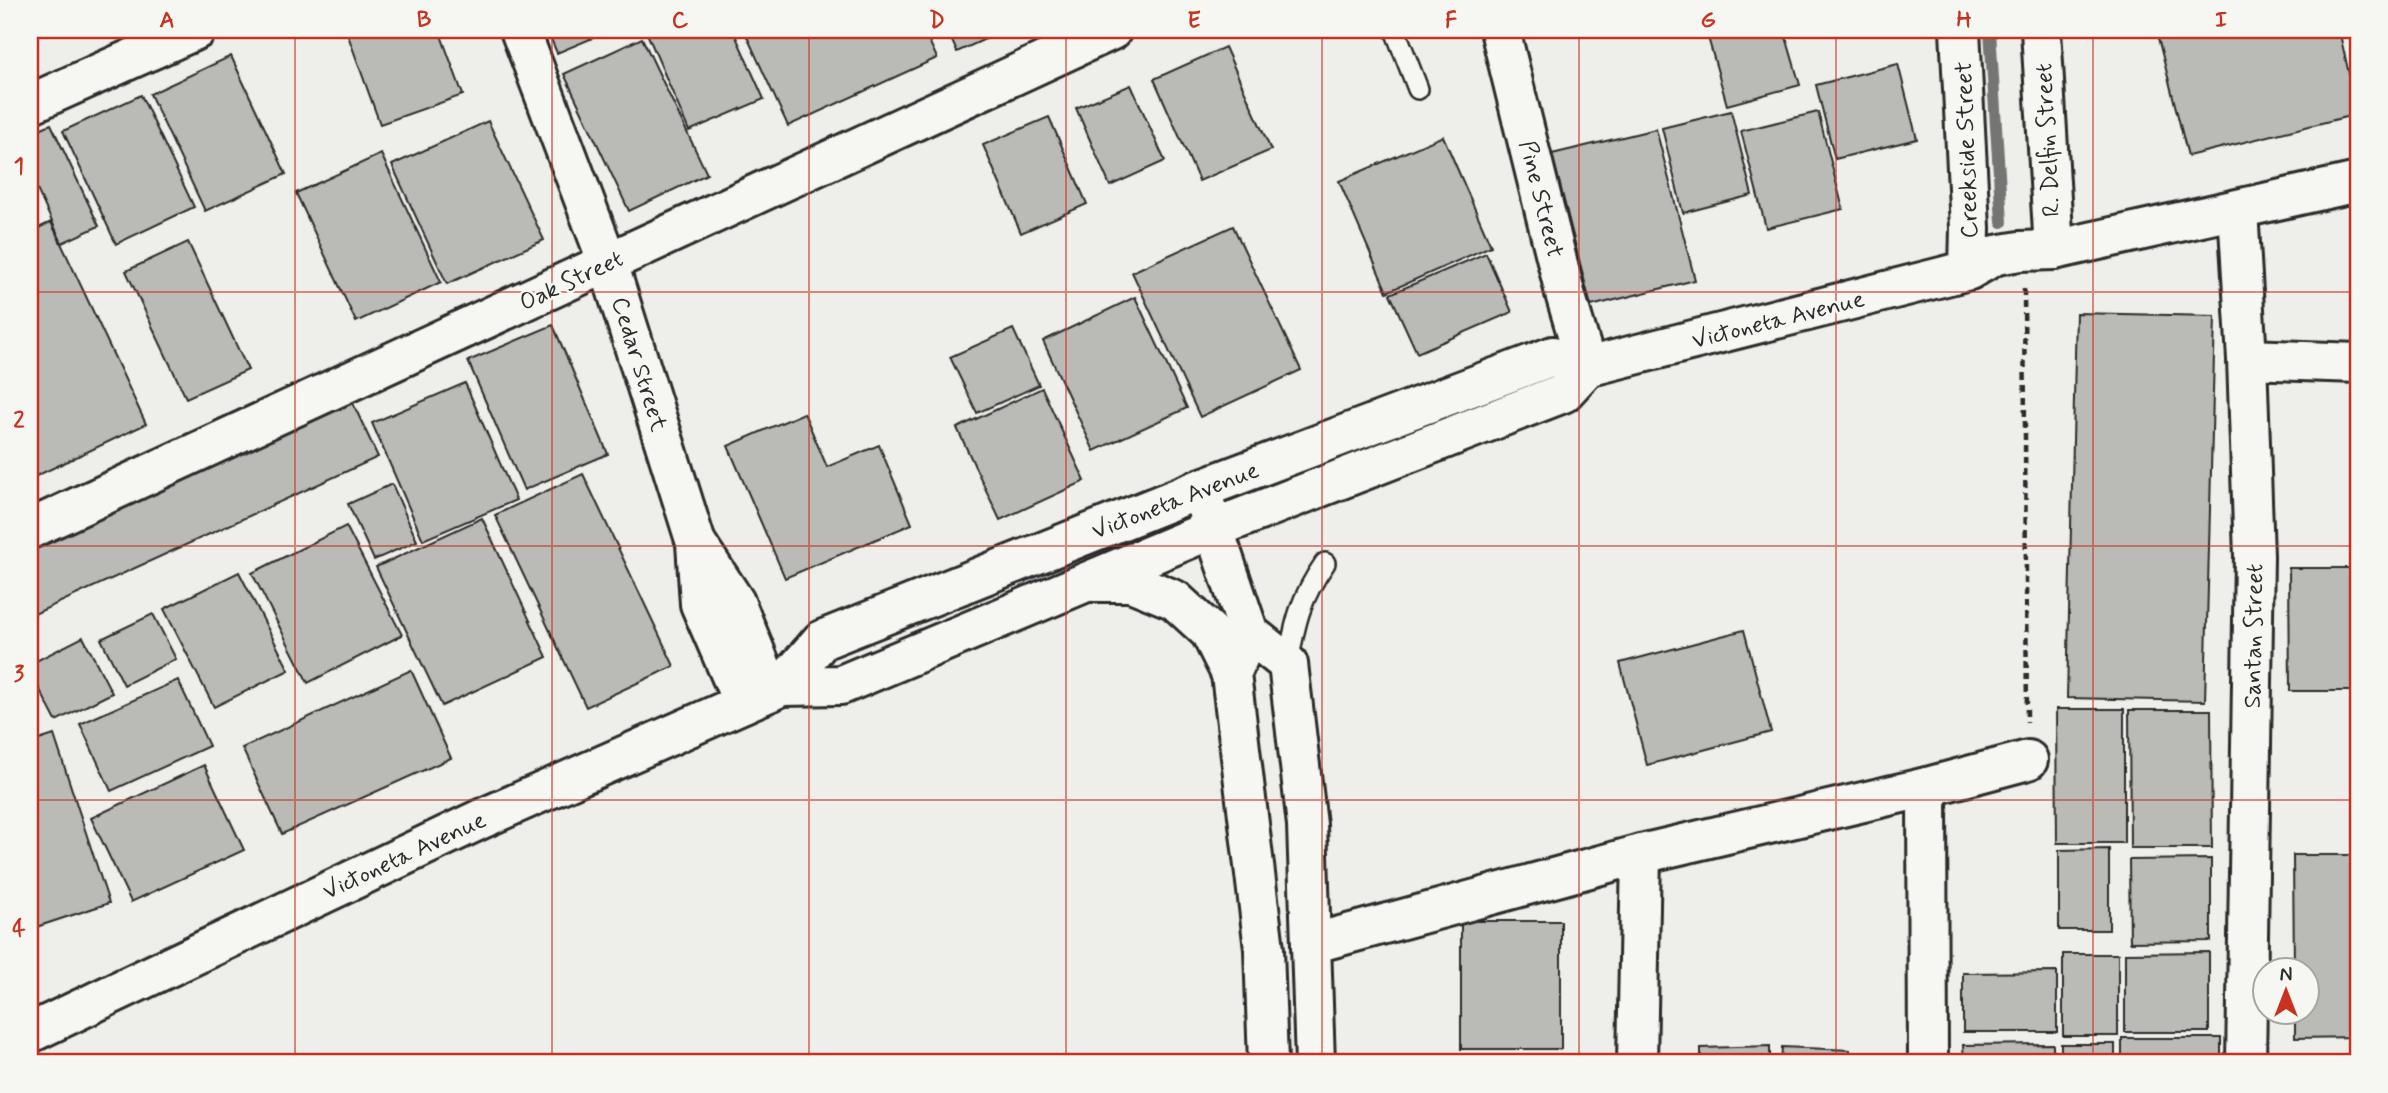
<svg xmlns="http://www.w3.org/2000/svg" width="2388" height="1093" font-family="Mynerve,sans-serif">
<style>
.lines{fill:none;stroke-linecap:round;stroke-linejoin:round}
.stream{stroke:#757573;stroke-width:12}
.building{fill:#babab7;stroke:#2b2b2b;stroke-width:2}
.lane-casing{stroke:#2b2b2b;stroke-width:24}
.street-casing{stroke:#2b2b2b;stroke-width:44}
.secondary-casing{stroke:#2b2b2b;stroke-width:44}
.path{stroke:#2b2b2b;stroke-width:4.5;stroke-dasharray:7 5;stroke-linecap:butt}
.lane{stroke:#f6f6f2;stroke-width:19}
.street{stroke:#f6f6f2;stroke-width:38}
.secondary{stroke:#f6f6f2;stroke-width:38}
.grid{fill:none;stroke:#c8321e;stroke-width:2;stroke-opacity:0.55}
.labels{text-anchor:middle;stroke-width:5;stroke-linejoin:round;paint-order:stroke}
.street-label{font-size:24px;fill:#2b2b2b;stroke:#f6f6f2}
.neatline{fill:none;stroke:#c8321e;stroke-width:2.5}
.grid-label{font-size:23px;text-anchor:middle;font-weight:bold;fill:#c8321e}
</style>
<rect width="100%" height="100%" fill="#eeeeea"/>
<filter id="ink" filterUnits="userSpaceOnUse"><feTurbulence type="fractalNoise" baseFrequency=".0143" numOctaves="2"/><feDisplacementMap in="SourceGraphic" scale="14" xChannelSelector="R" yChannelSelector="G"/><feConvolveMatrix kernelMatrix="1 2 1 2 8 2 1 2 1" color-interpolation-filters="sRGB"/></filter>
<g filter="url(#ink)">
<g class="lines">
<path class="stream" d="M1990,30L2002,222"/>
</g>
<g class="building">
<path d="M346,30H439L463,95L380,124Z"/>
<path d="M547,30H606L607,32L557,53Z"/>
<path d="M648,30H733L764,99L689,131L646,31Z"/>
<path d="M744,30H924L937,58L788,126Z"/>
<path d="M947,30H1005L957,52Z"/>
<path d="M1706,30H1784L1800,85L1727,105Z"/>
<path d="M2156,30H2339L2358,114L2188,156Z"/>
<path d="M642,38L707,174L629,211L564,74Z"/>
<path d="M1225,47L1271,150L1199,181L1154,79Z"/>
<path d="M231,56L286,174L205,211L150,94Z"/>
<path d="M1898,64L1917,139L1835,159L1816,85Z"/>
<path d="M1131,85L1165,161L1110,186L1076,108Z"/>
<path d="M141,95L194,207L116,244L63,131Z"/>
<path d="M1731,111L1752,195L1683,213L1662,128Z"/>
<path d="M1818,112L1843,209L1766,228L1741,131Z"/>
<path d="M1049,117L1087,204L1021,233L983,145Z"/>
<path d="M488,121L544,240L447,284L392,165Z"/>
<path d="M51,124L99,226L62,243L34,183L30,185V133Z"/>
<path d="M1656,129L1695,280L1591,306L1552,154Z"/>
<path d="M1443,136L1491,246L1387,292L1339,181Z"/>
<path d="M381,154L441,282L356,322L296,193Z"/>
<path d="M51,222L146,424L30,479V232Z"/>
<path d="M1233,226L1301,370L1200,417L1132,272Z"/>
<path d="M188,242L248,370L186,398L126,271Z"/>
<path d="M1486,253L1512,312L1417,353L1390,294Z"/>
<path d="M1135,297L1187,408L1094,451L1043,341Z"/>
<path d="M2076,313L2215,316L2205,701L2067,698Z"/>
<path d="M553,325L608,454L524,490L468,361Z"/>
<path d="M1013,329L1039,385L977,413L950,357Z"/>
<path d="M465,383L516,500L423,540L372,423Z"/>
<path d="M1042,388L1085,481L1000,520L957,428Z"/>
<path d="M351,399L378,457L30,616V546Z"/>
<path d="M804,413L827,467L879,445L912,524L785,578L728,446Z"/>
<path d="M583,474L674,666L586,707L495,515Z"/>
<path d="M392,484L417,541L374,560L348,504Z"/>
<path d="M482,518L547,657L442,706L376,567Z"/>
<path d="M346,526L402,635L308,683L252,573Z"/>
<path d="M2289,568H2358V691H2290Z"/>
<path d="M239,572L289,670L214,707L164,609Z"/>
<path d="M153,614L176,659L124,685L101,639Z"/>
<path d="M1744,630L1771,732L1647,765L1620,663Z"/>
<path d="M83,637L112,693L56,721L30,671V664Z"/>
<path d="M411,670L451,758L282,834L242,748Z"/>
<path d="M178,680L209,746L111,791L80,724Z"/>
<path d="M2056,709H2124V843H2057Z"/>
<path d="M2129,710H2211L2212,848H2130Z"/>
<path d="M54,735L109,903L30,929V743Z"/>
<path d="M204,765L244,850L131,902L91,818Z"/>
<path d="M2109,849V930H2059V850Z"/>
<path d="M2293,855H2358V1037L2295,1038V1012H2308V970H2294Z"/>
<path d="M2211,859V941L2130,942L2129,860Z"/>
<rect x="1461" y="921" width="100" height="128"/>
<path d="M2209,952V1032H2125V953Z"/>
<rect x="2063" y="954" width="55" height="82"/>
<path d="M2057,972V1032H1963V973Z"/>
<rect x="2122" y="1038" width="99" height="25"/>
<path d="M2053,1044V1063H1964L1963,1045Z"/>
<rect x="2061" y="1044" width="54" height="19"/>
<path d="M1770,1046V1063H1701V1048Z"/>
<path d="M1782,1047L1850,1050L1849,1063H1781Z"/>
</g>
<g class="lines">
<defs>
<g id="lane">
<path d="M1395,30L1418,89"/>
<path d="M1288,664C1295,622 1300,599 1325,563"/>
</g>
<g id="street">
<path d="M520,30L608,263L696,543L700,604L743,703"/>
<path d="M1500,30L1566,297L1587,367"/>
<path d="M1960,30L1970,228L1969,270"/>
<path d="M2041,30L2054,250"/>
<path d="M30,104L196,30"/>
<path d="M2238,210L2247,359L2254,556L2246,1063"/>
<path d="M2247,359L2358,363"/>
<path d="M1200,489L1249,633L1288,664L1307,825L1315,1063"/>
<path d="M30,529L1112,30"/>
<path d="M697,544L735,602L771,691"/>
<path d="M1245,643L1231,674L1264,949L1268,1063"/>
<path d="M1927,787L1928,1063"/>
<path d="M1311,944L1641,854L1927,787L2028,760"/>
<path d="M1637,1063L1641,854"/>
</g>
<g id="secondary">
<path d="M1093,582H1131L1175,600L1210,632L1231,674"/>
<path d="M782,686L822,640L1200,489L1553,356L1587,367L1969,270L1996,255L2020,251L2054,250L2358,182"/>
<path d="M30,1033L481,819L771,691L782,686L841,685L1215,528L1563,393L1587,367"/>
</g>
</defs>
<use href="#lane" class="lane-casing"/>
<use href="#street" class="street-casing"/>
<use href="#secondary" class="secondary-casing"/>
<path class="path" d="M2024,289L2027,722"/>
<use href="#lane" class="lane"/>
<use href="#street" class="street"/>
<use href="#secondary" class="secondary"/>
</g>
</g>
<path class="grid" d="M295,30V1063M552,30V1063M809,30V1063M1066,30V1063M1322,30V1063M1579,30V1063M1836,30V1063M2093,30V1063M30,292H2358M30,546H2358M30,800H2358"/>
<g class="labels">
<g class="street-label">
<text transform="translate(2047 140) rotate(-93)" y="8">R. Delfin Street</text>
<text transform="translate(1966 150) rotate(-92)" y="8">Creekside Street</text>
<text transform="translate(1542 199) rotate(76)" y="8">Pine Street</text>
<text transform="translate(571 280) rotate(-25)" y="8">Oak Street</text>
<text transform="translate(1778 319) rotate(-14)" y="8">Victoneta Avenue</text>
<text transform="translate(640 364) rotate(73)" y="8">Cedar Street</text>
<text transform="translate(1175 500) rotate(-21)" y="8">Victoneta Avenue</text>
<text transform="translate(2253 636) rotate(-89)" y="8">Santan Street</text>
<text transform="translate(404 855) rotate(-25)" y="8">Victoneta Avenue</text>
</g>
</g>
<rect width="2388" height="1093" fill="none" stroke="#f6f6f2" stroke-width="77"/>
<g transform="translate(2286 991)"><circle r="33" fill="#f6f6f2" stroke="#a5a5a2" stroke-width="2"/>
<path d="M0-5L12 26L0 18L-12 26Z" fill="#c8321e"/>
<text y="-10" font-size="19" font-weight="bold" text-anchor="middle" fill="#2b2b2b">N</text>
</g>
<rect x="38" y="38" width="2312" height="1016" class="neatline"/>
<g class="grid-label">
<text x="167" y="27">A</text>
<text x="424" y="27">B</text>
<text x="680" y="27">C</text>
<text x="937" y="27">D</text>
<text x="1194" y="27">E</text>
<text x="1451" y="27">F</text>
<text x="1708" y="27">G</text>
<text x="1964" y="27">H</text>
<text x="2221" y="27">I</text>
<text x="19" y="173">1</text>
<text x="19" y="427">2</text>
<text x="19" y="681">3</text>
<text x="19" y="935">4</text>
</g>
</svg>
